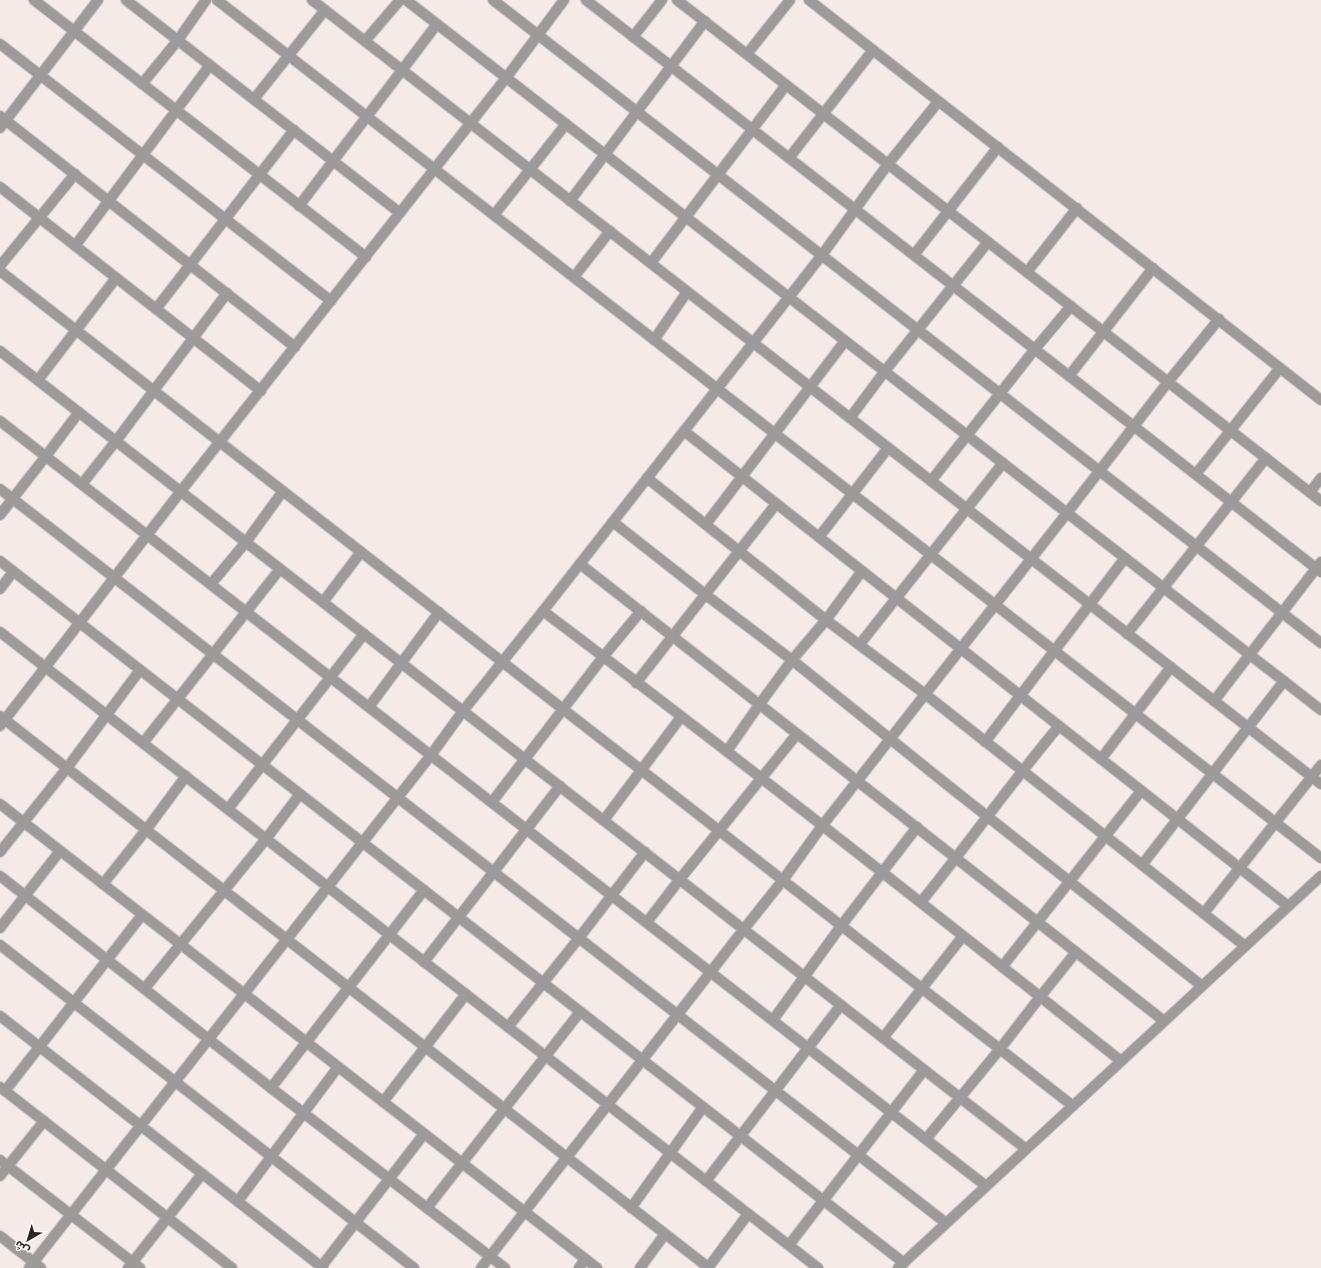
<svg xmlns="http://www.w3.org/2000/svg" width="1321" height="1268" font-family="Mulish,'Noto Sans Arabic',sans-serif">
<style>
.lines{fill:none;stroke-linecap:round;stroke-linejoin:round}
.minor-casing{stroke:#cfc7c4;stroke-width:12}
.minor{stroke:#9e9a99;stroke-width:10}
</style>
<rect width="100%" height="100%" fill="#f4eae7"/>
<g class="lines">
<defs>
<g id="minor">
<path d="M34,0L366,257"/>
<path d="M126,0L400,213"/>
<path d="M217,0L1321,858"/>
<path d="M312,0L1321,784"/>
<path d="M406,0L1321,710"/>
<path d="M493,0L1321,643"/>
<path d="M586,0L1321,572"/>
<path d="M677,0L1321,501"/>
<path d="M809,0L1321,400"/>
<path d="M633,37L662,0"/>
<path d="M365,41L400,0"/>
<path d="M0,44L331,301"/>
<path d="M747,54L790,0"/>
<path d="M142,84L178,40L206,0"/>
<path d="M254,99L325,10"/>
<path d="M0,116L295,347"/>
<path d="M0,128L98,0"/>
<path d="M789,158L873,50"/>
<path d="M0,187L261,391"/>
<path d="M570,201L705,21"/>
<path d="M299,206L437,24"/>
<path d="M494,215L566,124"/>
<path d="M75,246L210,65"/>
<path d="M914,255L998,147"/>
<path d="M651,263L786,85"/>
<path d="M0,266L75,174"/>
<path d="M0,271L1073,1106"/>
<path d="M1027,272L1077,208"/>
<path d="M574,277L610,231"/>
<path d="M156,309L294,130"/>
<path d="M654,340L687,292"/>
<path d="M0,351L1026,1149"/>
<path d="M1069,376L1153,268"/>
<path d="M38,380L116,278"/>
<path d="M850,418L885,371L988,242"/>
<path d="M0,421L986,1186"/>
<path d="M684,431L1288,906"/>
<path d="M1196,474L1280,368"/>
<path d="M647,478L826,620L925,694L1245,946"/>
<path d="M931,481L1035,349L1071,306"/>
<path d="M82,484L116,441L227,293"/>
<path d="M0,489L946,1223"/>
<path d="M1310,492L1321,478"/>
<path d="M0,515L46,456L79,412"/>
<path d="M613,522L706,595L792,660L950,787L1202,986"/>
<path d="M706,524L845,341"/>
<path d="M819,537L888,448"/>
<path d="M0,561L904,1263"/>
<path d="M580,564L1164,1021"/>
<path d="M211,584L246,542L283,491"/>
<path d="M0,589L13,572"/>
<path d="M323,602L361,552"/>
<path d="M543,611C738,758 930,909 1121,1061"/>
<path d="M0,632L818,1268"/>
<path d="M1127,634L1266,458"/>
<path d="M860,644L1003,463"/>
<path d="M636,683L776,504"/>
<path d="M1214,701L1321,562"/>
<path d="M369,707L439,612"/>
<path d="M0,716L709,1268"/>
<path d="M0,726L181,491L506,78L564,0"/>
<path d="M985,742L1125,558"/>
<path d="M143,743L280,569"/>
<path d="M727,751L759,705L792,660L826,620L862,571"/>
<path d="M1101,759L1171,667"/>
<path d="M492,802L603,657L641,611"/>
<path d="M0,804L597,1268"/>
<path d="M228,809L364,634"/>
<path d="M604,820L681,717"/>
<path d="M0,852L67,768L140,670"/>
<path d="M1142,865L1284,681"/>
<path d="M0,876L271,1088L505,1268"/>
<path d="M103,884L146,830L186,776"/>
<path d="M921,902C968,844 1011,783 1059,726"/>
<path d="M1204,913L1321,765"/>
<path d="M647,922L680,879L797,734"/>
<path d="M0,928L60,851"/>
<path d="M0,945L414,1268"/>
<path d="M424,962L560,786"/>
<path d="M1002,967L1141,791"/>
<path d="M145,988L266,839L300,794"/>
<path d="M0,1016L323,1268"/>
<path d="M773,1020L841,926L917,827"/>
<path d="M508,1027L579,938L645,852"/>
<path d="M883,1038L963,936"/>
<path d="M0,1087L232,1268"/>
<path d="M271,1088L424,890"/>
<path d="M5,1091L142,915"/>
<path d="M383,1102L466,994"/>
<path d="M926,1139L1000,1049L1040,997L1076,952"/>
<path d="M0,1160L140,1268"/>
<path d="M0,1176L44,1121"/>
<path d="M706,1181L841,1005"/>
<path d="M238,1201L338,1067"/>
<path d="M427,1208L580,1012"/>
<path d="M631,1208L703,1107"/>
<path d="M0,1236L41,1268"/>
<path d="M789,1245L924,1070"/>
<path d="M321,1267L424,1134"/>
<path d="M29,1268L244,994L431,755L463,711L543,611L822,255L888,164L938,102"/>
<path d="M128,1268L202,1174"/>
<path d="M481,1268L744,929L783,880L822,826L1067,513L1168,382L1219,319"/>
<path d="M579,1268L585,1259"/>
<path d="M640,1268L665,1234"/>
<path d="M708,1268L748,1214"/>
<path d="M898,1268L1321,876"/>
</g>
</defs>
<use href="#minor" class="minor-casing"/>
<use href="#minor" class="minor"/>
</g>
<g transform="translate(28 1240) rotate(218)" stroke="#fef8f6" stroke-width="3" paint-order="stroke">
<path d="M0-3L7 15L0 10L-7 15Z" fill="#292625"/>
<text y="-6" font-size="11" font-weight="bold" text-anchor="middle" fill="#292625">ش</text>
</g>
</svg>
